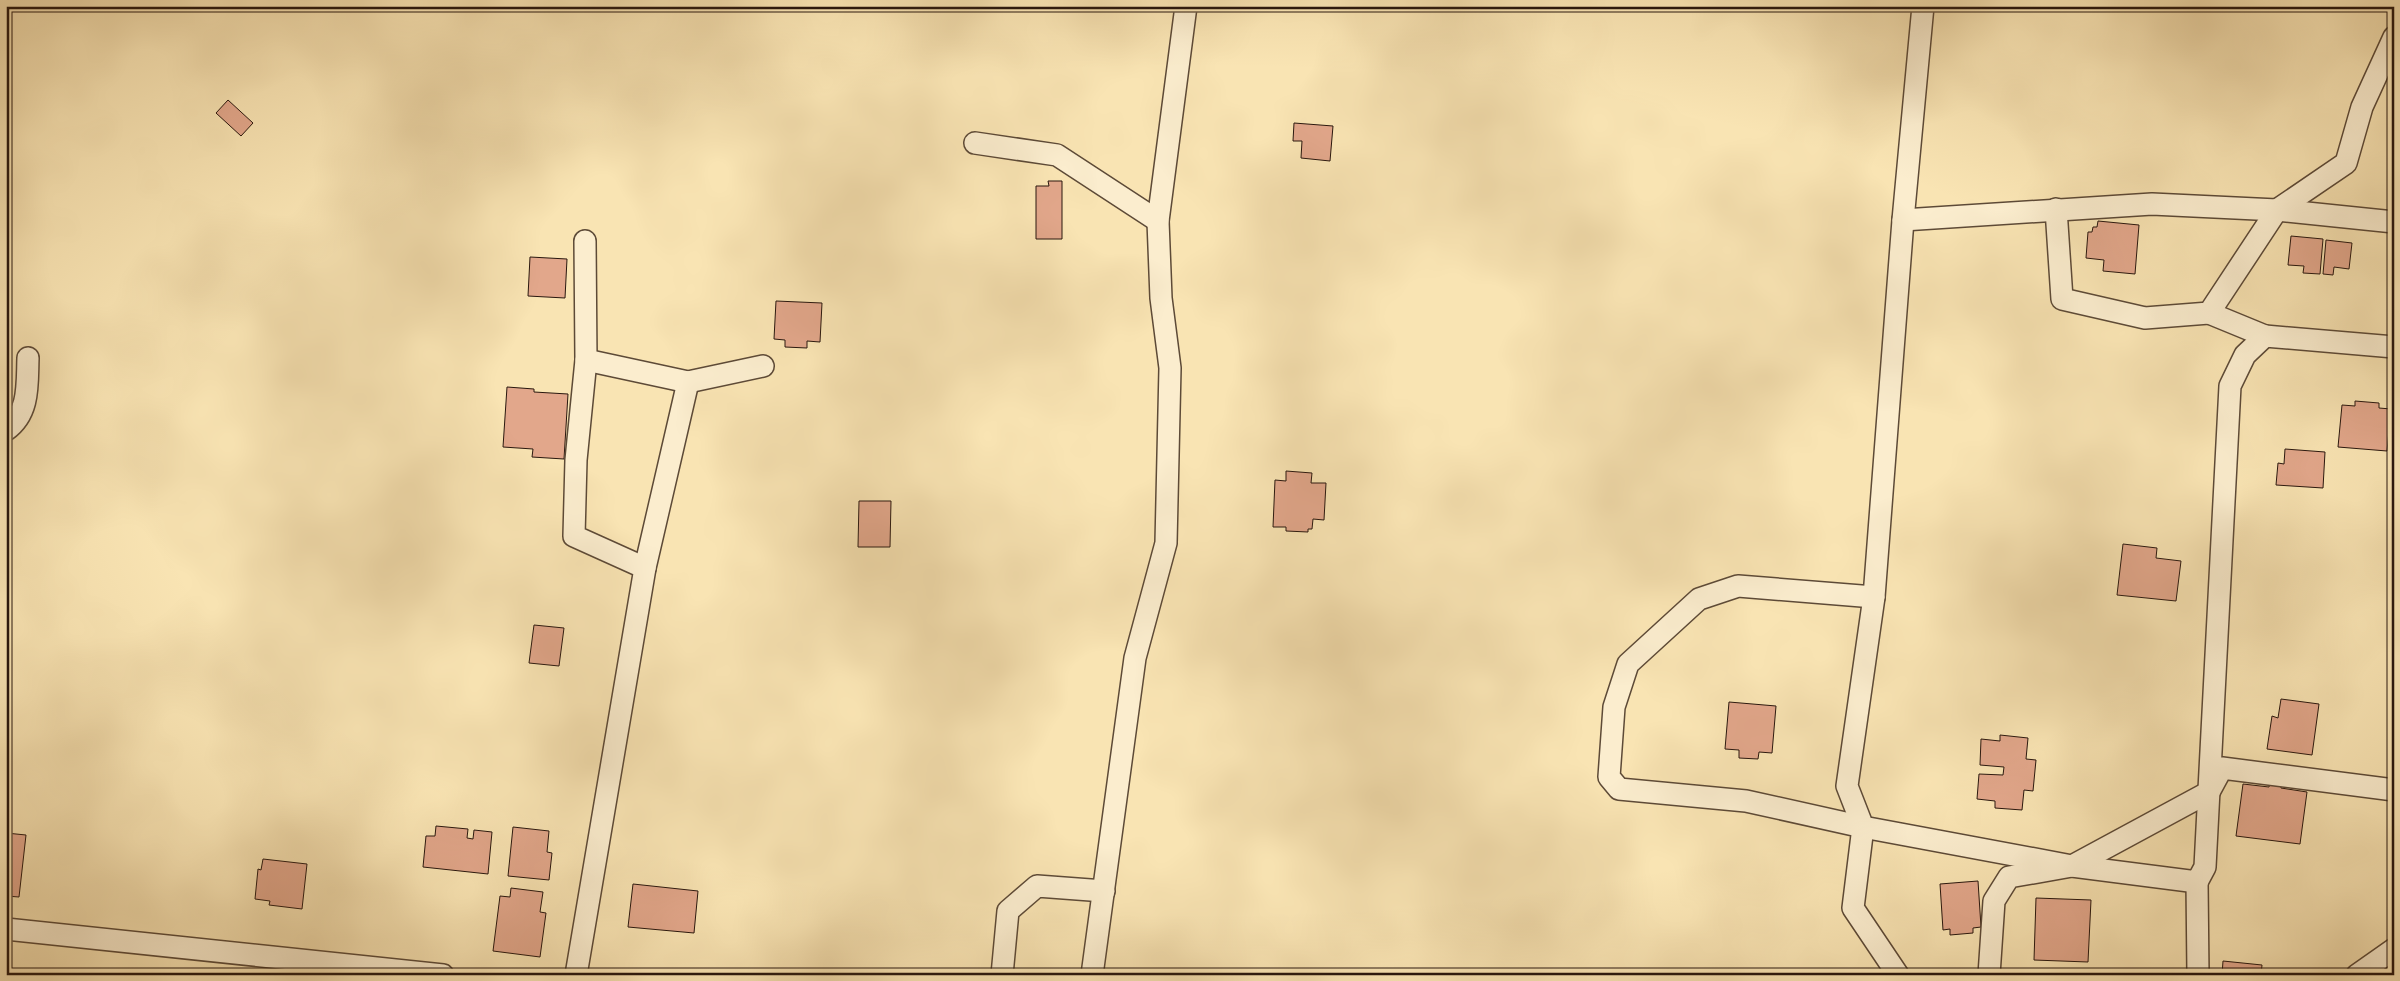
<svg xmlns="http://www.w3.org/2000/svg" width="2400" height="981" font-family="Vollkorn,serif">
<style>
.building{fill:#e2a78b;stroke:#29170e}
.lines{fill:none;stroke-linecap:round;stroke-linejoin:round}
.minor-casing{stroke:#5d4a37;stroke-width:24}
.minor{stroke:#fbedce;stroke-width:21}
</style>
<rect width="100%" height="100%" fill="#f9e4b3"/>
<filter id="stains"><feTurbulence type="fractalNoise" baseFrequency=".004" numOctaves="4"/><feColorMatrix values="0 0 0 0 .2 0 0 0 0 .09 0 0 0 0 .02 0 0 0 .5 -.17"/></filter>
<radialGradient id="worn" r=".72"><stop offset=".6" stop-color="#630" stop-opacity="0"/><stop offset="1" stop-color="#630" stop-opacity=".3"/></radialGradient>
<g class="building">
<path d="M228,100L253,123L241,136L216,113Z"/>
<path d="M1294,123L1333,126L1330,161L1301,158L1302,141H1293Z"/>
<path d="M1048,181H1062V239H1036V186H1049Z"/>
<path d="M2098,221L2139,225L2135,274L2103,271L2104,260L2086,258L2088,232H2092L2093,227H2097Z"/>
<path d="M2291,236L2323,239L2320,274L2303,273L2304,266L2288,265Z"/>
<path d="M2326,240L2352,243L2349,269L2334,267L2333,275L2323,274Z"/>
<path d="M530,257L567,259L565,298L528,296Z"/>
<path d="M776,301L822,303L820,342L807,341V348L785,347V340L774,339Z"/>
<path d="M507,387L534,389V392L568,394L564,459L532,457L533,449L503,447Z"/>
<path d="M2355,401L2379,403V408L2391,409L2387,451L2338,447L2342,405L2355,406Z"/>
<path d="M2285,449L2325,452L2323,488L2276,485L2278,463L2284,464Z"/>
<path d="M1286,471L1312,473L1311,483H1326L1324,520L1313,519L1312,529H1308V532L1286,531V527H1273L1275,480L1286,481Z"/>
<path d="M859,501H891L890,547H858Z"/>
<path d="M2123,544L2157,548L2156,558L2181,561L2176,601L2117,595Z"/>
<path d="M534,625L564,628L559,666L529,663Z"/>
<path d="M2281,699L2319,704L2312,755L2267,749L2272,716L2278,718Z"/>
<path d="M1729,702L1776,706L1772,753L1759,752L1758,759L1739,758V750L1725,749Z"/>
<path d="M2000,735L2028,738L2026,759L2036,760L2033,791L2024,790L2022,810L1995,808V801L1977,799L1979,774L2003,775L2004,767L1980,765L1981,739L2000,741Z"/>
<path d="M2270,783L2281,784V788L2307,792L2300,844L2236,836L2243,784L2269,787Z"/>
<path d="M436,826L468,829L467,838L473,839L474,830L492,832L488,874L423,867L426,836H435Z"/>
<path d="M513,827L549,831L547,852L552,853L549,880L508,876Z"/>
<path d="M6,833L26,835L19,897L6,896Z"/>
<path d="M263,859L307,864L302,909L269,905L270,901L255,899L258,869L261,870Z"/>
<path d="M1978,881L1981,927L1973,928V933L1950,935V929L1943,930L1940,884Z"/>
<path d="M633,884L698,891L694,933L628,927Z"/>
<path d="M511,888L543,892L540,912L546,913L540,957L493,951L500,896L510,897Z"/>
<path d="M2036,898L2091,900L2088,962L2034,960Z"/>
<path d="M2223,961L2262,965L2261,975H2222Z"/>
</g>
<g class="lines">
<defs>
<g id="minor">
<path d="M1923,6L1903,220L1874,597L1847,786L1863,827L2072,866L2209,792L2222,768L2394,790"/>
<path d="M975,143L1057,155L1158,221"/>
<path d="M2056,209L2062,299L2145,318L2209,313L2277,210L2346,163L2362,107L2394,37"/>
<path d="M1903,220L2152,204L2277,210L2394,222"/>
<path d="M2209,313L2265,336"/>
<path d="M586,360L688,382L763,366"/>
<path d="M6,430C30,413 27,384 28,358"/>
<path d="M645,568L688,382"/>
<path d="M1874,597L1738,586L1699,599L1628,664L1614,707L1609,777L1619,789L1746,801L1863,827L1853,908L1898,975"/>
<path d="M2197,882L2198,975"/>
<path d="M6,929L443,975"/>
<path d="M576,975L645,568L574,536L576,460L586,360L585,241"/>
<path d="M1002,975L1008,911L1037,886L1104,891"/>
<path d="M1092,975L1135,658L1166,543L1170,368L1161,298L1158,221L1186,6"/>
<path d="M1989,975L1994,901L2009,877L2072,866L2197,882L2205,867L2230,386L2245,355L2265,336L2394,347"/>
<path d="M2357,975L2394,949"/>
</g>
</defs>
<use href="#minor" class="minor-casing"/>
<use href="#minor" class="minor"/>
</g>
<rect width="2400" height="981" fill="none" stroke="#f9e4b3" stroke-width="25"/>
<rect x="8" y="8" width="2385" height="966" fill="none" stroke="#29170e" stroke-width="2.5"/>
<rect x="12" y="12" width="2375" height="956" fill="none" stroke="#29170e"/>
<rect width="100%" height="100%" filter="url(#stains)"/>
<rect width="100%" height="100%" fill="url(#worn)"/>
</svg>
